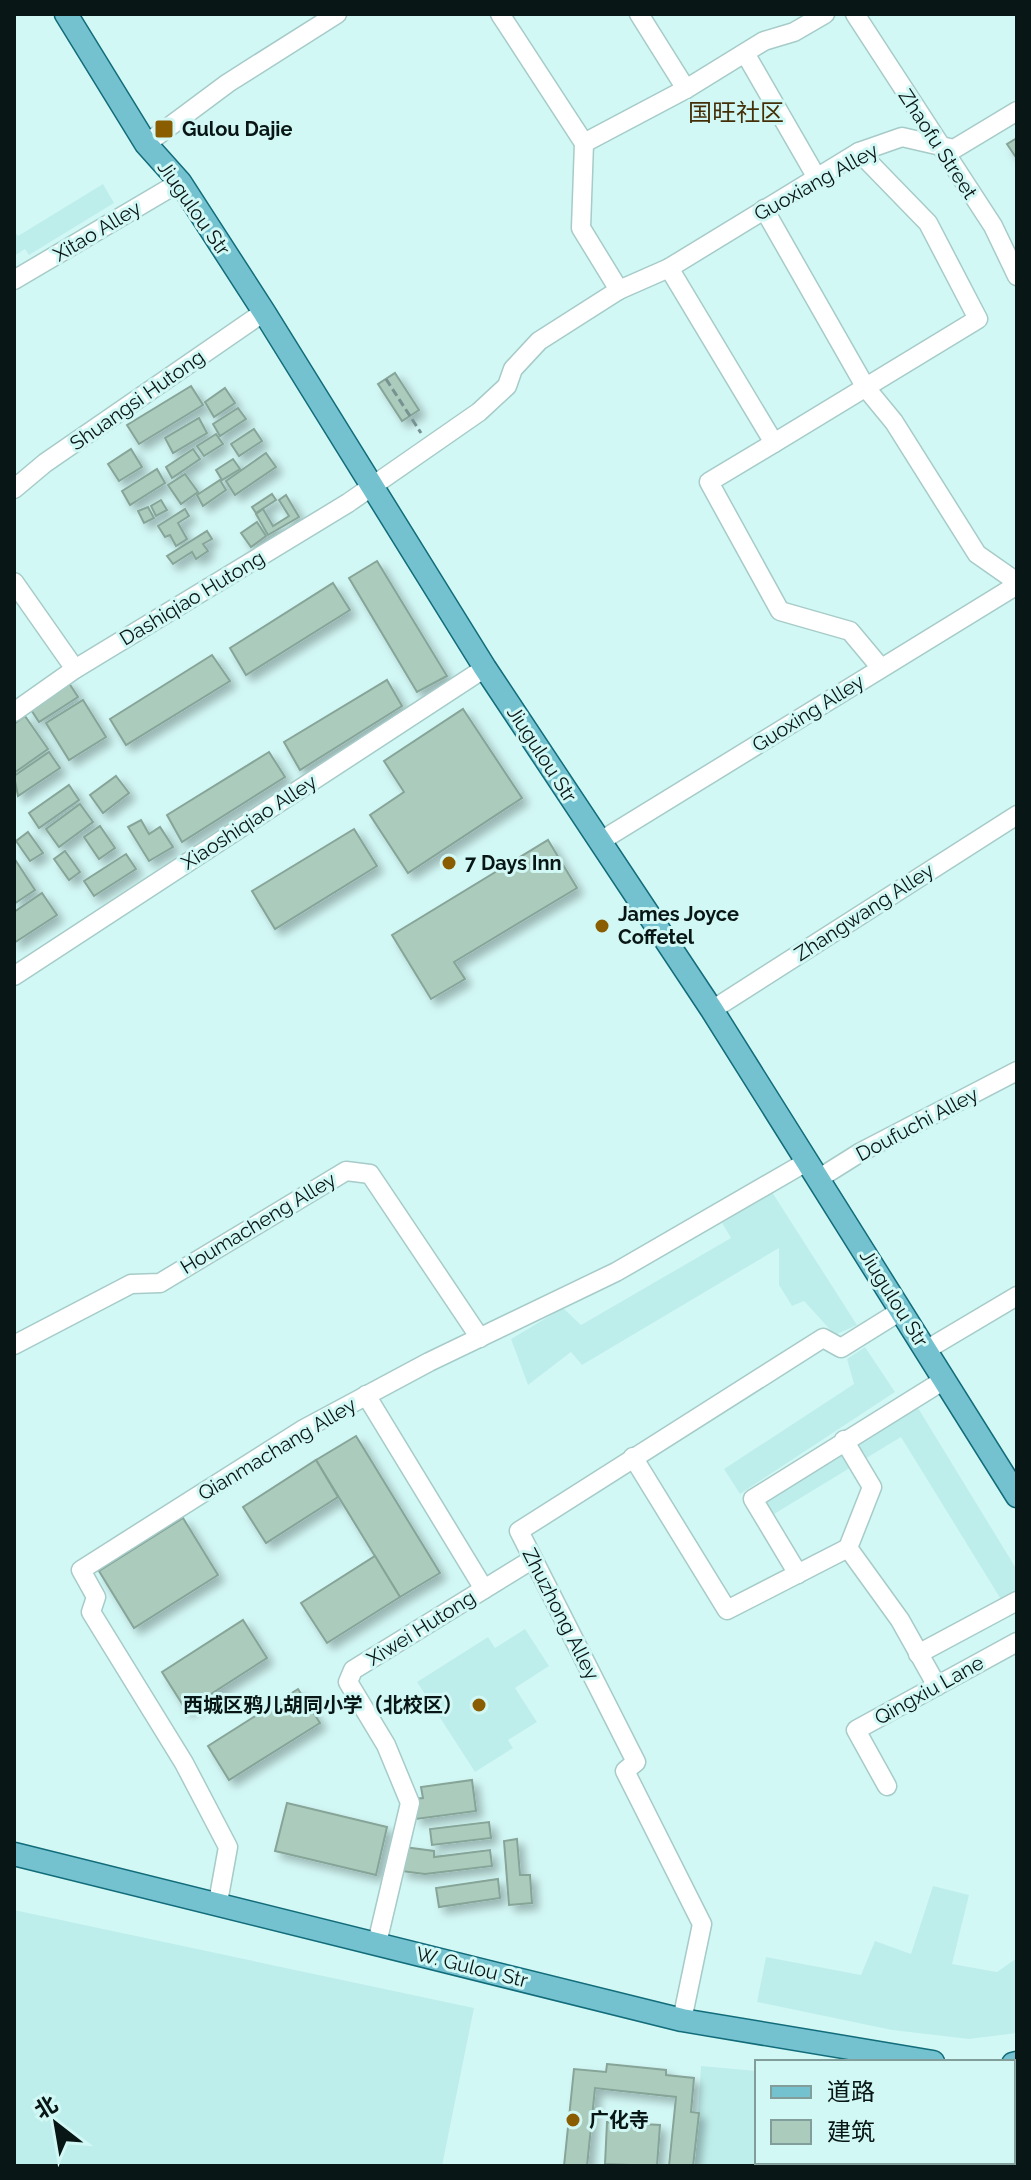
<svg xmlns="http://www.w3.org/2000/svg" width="1031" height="2180" font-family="Raleway,'Noto Sans SC',sans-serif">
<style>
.built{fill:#beeeeb}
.building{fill:#abcbbd;stroke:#86a598;stroke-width:2;filter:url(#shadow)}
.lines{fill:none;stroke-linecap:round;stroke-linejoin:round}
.minor-casing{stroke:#a6cbc8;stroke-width:21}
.major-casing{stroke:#126c7a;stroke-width:25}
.path{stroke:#779290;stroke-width:3;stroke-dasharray:8 4;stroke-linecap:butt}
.minor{stroke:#fff;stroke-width:18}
.major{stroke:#74c2d0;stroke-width:22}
.poi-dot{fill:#895d00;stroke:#d2f8f5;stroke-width:3}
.labels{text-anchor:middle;stroke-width:6;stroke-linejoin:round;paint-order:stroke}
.poi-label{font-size:20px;font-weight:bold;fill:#081615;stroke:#d2f8f5;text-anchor:start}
.street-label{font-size:20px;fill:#081615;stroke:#d2f8f5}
.quarter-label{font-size:24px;fill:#442f08;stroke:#d2f8f5}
</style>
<defs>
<filter id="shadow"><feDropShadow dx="6" dy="6" stdDeviation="4" flood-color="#0004"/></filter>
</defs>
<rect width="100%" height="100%" fill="#d2f8f5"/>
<g class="built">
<path d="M103,184L114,203L29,255L25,249L14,256V231L18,236Z"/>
<path d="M772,1192L857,1325L835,1335L804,1301L792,1306L779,1285V1248L582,1365L571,1352L528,1385L511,1339L563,1308L581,1325L731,1238L722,1223Z"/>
<path d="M865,1347L895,1392L740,1494L724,1469L854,1384L847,1359Z"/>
<path d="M918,1408L1017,1570V1591L1002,1601L901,1437L774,1514L766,1501Z"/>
<path d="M525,1629L549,1666L515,1688L537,1722L508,1740L513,1748L475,1772L417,1682L488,1637L495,1648Z"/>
<path d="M933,1886L969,1895L952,1964L997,1972L1017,1958V2033L969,2039L892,2030L757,2002L766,1957L861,1975L875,1941L911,1954Z"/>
<path d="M14,1910L474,2008L442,2166L14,2164Z"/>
<path d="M701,2066L757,2071V2162H840V2166H695Z"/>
</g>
<g class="building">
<path d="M1017,138V155L1015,156L1007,144Z"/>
<path d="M395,373L419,410L402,421L378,384Z"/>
<path d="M191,386L203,405L139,444L127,425Z"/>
<path d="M225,388L235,403L214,417L205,402Z"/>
<path d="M238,408L246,419L220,436L213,424Z"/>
<path d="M199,418L207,433L173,453L165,438Z"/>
<path d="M254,429L262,441L239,456L231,444Z"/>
<path d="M216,434L223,444L204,456L197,446Z"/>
<path d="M131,449L142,467L119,481L108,464Z"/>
<path d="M193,449L200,459L172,478L166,467Z"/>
<path d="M266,453L276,467L235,495L226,481Z"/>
<path d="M233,459L240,469L222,480L216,470Z"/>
<path d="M157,469L165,483L130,505L122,491Z"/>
<path d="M185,474L198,492L181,504L168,485Z"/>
<path d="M220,480L226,490L203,506L197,495Z"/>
<path d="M272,494L276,500L256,513L252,507Z"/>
<path d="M286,495L299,517L268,535L256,514L263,509L273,526L289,516L279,500Z"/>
<path d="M161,500L167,510L156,516L151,506Z"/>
<path d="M148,507L154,518L144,523L138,511Z"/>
<path d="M185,509L189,516L178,523L187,539L176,546L170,535L165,537L158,526Z"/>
<path d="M257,522L266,536L251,547L241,533Z"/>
<path d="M207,531L212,539L203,544L208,551L196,559L192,552L173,564L167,556Z"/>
<path d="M377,561L447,676L417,692L349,578Z"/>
<path d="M333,583L350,610L246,675L230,648Z"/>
<path d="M212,655L230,681L126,745L110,719Z"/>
<path d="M67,680L78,697L39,722L28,705Z"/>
<path d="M387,680L402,706L300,770L284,742Z"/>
<path d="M83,700L106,737L69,760L46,723Z"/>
<path d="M463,709L522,798L408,873L370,815L404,792L384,761Z"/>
<path d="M25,716L48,749L14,773V724Z"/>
<path d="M49,752L60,768L18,796L14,776Z"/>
<path d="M269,752L285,777L182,842L167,815Z"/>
<path d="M116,776L129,793L103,813L90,795Z"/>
<path d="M69,785L79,800L39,828L29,813Z"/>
<path d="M80,804L93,822L59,847L46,829Z"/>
<path d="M141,820L149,834L160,827L173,847L149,861L128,827Z"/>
<path d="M100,826L115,848L99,859L84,837Z"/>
<path d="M354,829L377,866L275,929L252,891Z"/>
<path d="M28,832L43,853L30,861L16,841Z"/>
<path d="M548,840L577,888L454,962L465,979L431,999L392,935Z"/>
<path d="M65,851L80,872L69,880L54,859Z"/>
<path d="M126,854L136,869L94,896L84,881Z"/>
<path d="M14,858L35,890L14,904Z"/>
<path d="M42,893L57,915L14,943V912Z"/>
<path d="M356,1436L440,1573L400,1597L316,1460Z"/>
<path d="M316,1460L338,1497L266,1543L243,1507Z"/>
<path d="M183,1518L218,1575L134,1628L99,1571Z"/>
<path d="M375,1556L400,1597L327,1643L301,1603Z"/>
<path d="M243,1620L267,1658L186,1710L162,1672Z"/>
<path d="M298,1689L320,1723L229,1780L208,1746Z"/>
<path d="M472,1780L476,1811L416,1819L413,1799L423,1798L421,1787Z"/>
<path d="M287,1803L387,1827L376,1875L275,1851Z"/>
<path d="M489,1822L491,1838L432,1845L430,1829Z"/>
<path d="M517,1839L520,1875H530L532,1903L509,1905L504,1841Z"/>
<path d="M404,1847L434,1851V1857L490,1850L492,1866L425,1874L401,1871Z"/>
<path d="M498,1879L500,1898L439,1907L436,1888Z"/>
<path d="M607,2064L666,2070V2075L694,2078L691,2112L699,2113L693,2166H669L676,2097L595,2088L587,2166H564L574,2069L606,2072Z"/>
<path d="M607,2122L660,2125L657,2166L605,2164Z"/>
</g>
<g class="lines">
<defs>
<g id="minor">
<path d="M500,14L584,143L581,228L619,290"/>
<path d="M639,14L686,89"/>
<path d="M855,14L993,226L1017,276"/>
<path d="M745,53L817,178"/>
<path d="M584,143L686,89L764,41L794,32L825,14"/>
<path d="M146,144L228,83L337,14"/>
<path d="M764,209L866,388L894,422L977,554L1017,582"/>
<path d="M669,268L774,443L709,482L780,611L850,631L881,668"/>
<path d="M14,280L180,182"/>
<path d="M774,443L978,319L928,223L859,152"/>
<path d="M14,489L45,463L264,312"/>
<path d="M14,582L75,669"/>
<path d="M14,712L75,669L348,503L479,412L507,386L513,369L539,341L619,290L669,268L859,152L902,137L954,149L1017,111"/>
<path d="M599,842L1017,585"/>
<path d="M14,976L485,668"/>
<path d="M712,1010L1017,815"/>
<path d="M818,1179L861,1152L1017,1071"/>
<path d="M14,1345L131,1284L160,1283L346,1171L370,1174L480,1338"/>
<path d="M926,1350L1017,1296"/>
<path d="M366,1395L484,1589"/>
<path d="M844,1440L872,1487L848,1548L900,1620L937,1686"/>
<path d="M633,1457L727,1610L848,1548"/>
<path d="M798,1574L753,1499L944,1380"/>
<path d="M918,1654L1017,1601"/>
<path d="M887,1786L856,1730L1017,1642"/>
<path d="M218,1902L228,1847L184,1763L91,1612L96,1597L81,1570L302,1430L429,1362L616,1272L808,1161"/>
<path d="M377,1943L410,1803L386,1745L348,1682L353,1670L533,1559"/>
<path d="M682,2020L702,1924L625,1771L636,1762L519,1531L823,1338L841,1348L902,1310"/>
<path d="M957,2166V2162"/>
</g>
<g id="major">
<path d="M66,14L146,144L180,182L264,312L485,668L712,1010L1017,1496"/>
<path d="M14,1854L682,2020L933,2062"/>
<path d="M1013,2064L1017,2063"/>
</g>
</defs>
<use href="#minor" class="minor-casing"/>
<use href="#major" class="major-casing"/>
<path class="path" d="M386,379L421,433"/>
<use href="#minor" class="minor"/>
<use href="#major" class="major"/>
</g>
<g class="poi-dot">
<rect x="154" y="119" width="20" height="20" rx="4"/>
<circle cx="449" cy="863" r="8"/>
<circle cx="602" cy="926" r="8"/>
<circle cx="479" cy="1705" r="8"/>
<circle cx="573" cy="2120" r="8"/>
</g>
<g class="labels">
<g class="poi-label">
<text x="182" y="136">Gulou Dajie</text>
<text x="465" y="870">7 Days Inn</text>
<text x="618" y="921">James Joyce<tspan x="618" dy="23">Coffetel</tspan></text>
<text x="463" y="1712" text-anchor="end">西城区鸦儿胡同小学（北校区）</text>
<text x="589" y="2127">广化寺</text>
</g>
<g class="street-label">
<text transform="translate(938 144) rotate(57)" y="7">Zhaofu Street</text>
<text transform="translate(816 182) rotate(-29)" y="7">Guoxiang Alley</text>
<text transform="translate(194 208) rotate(55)" y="7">Jiugulou Str</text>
<text transform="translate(97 231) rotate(-31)" y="7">Xitao Alley</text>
<text transform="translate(137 400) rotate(-35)" y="7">Shuangsi Hutong</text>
<text transform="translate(192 598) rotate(-31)" y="7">Dashiqiao Hutong</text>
<text transform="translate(808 713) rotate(-32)" y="7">Guoxing Alley</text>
<text transform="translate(542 754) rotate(57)" y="7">Jiugulou Str</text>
<text transform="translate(249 822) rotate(-33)" y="7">Xiaoshiqiao Alley</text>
<text transform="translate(864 912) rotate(-33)" y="7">Zhangwang Alley</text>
<text transform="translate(917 1124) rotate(-28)" y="7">Doufuchi Alley</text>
<text transform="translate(258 1223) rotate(-31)" y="7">Houmacheng Alley</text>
<text transform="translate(894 1298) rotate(58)" y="7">Jiugulou Str</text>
<text transform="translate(277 1449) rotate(-31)" y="7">Qianmachang Alley</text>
<text transform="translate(561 1614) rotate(63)" y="7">Zhuzhong Alley</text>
<text transform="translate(421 1628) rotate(-32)" y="7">Xiwei Hutong</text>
<text transform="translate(929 1690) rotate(-29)" y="7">Qingxiu Lane</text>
<text transform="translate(472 1967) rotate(14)" y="7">W. Gulou Str</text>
</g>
<g class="quarter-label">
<text x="736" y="121">国旺社区</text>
</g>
</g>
<rect width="1031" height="2180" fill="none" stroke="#081615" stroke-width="32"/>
<rect x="755" y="2060" width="260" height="104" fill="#d2f8f5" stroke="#819e9b" stroke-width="2"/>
<rect x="771" y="2086" width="40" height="12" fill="#74c2d0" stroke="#819e9b" stroke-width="2"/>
<text x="827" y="2100" font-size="24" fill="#081615">道路</text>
<rect x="771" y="2120" width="40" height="24" fill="#abcbbd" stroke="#819e9b" stroke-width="2"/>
<text x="827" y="2140" font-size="24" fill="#081615">建筑</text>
<g transform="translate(56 2124) rotate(329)" stroke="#d2f8f5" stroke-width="6" paint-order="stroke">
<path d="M0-6L14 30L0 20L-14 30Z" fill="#081615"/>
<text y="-12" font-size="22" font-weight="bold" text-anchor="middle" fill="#081615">北</text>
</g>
</svg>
